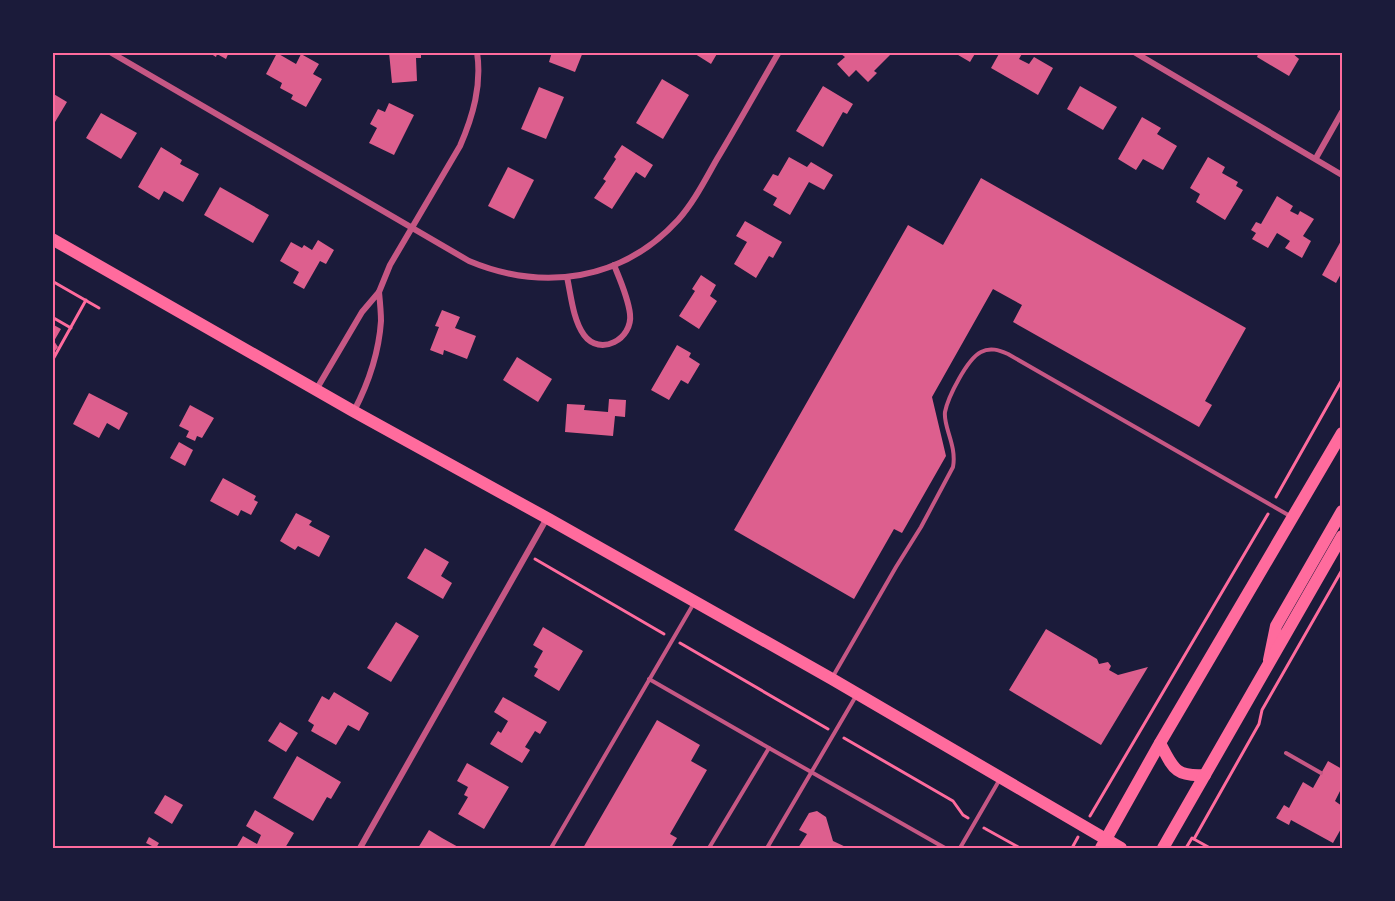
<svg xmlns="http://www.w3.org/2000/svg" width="1395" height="901" font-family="'Crimson Pro',serif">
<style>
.building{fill:#dd5f8e}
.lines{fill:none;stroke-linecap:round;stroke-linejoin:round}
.path{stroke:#ff6b9d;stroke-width:3}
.service{stroke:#c65784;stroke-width:4}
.minor{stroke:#c65784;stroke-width:6}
.secondary{stroke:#ff6b9d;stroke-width:12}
.neatline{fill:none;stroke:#ff6b9d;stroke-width:2}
</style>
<rect width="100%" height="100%" fill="#1b1b3a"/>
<g class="building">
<path d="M208,52H229L226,59L217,54L216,57Z"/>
<path d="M389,52H421V58H416L417,81L392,83Z"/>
<path d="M552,52H583L575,72L549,62Z"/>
<path d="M692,52H718L711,64Z"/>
<path d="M843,52H887L890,55L874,71L877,73L868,82L856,70L849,77L837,64L845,57L841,54Z"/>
<path d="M953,52H976L970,62Z"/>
<path d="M1000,52H1023L1019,59L1029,64L1034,57L1053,68L1038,95L991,68Z"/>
<path d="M1259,52H1291L1299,59L1289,76L1257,57Z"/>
<path d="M277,53L296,64L301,54L319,64L313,74L322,79L306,107L291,99L293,95L280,88L282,83L266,74Z"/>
<path d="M662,79L689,95L663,139L636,123Z"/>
<path d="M823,86L853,104L847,114L843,112L823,147L796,131Z"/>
<path d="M1080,86L1117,107L1103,130L1067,109Z"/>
<path d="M539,87L564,97L546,139L521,129Z"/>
<path d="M52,93L67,102L52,127Z"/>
<path d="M389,103L414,115L394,155L369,143L377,128L370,124L378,109L385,112Z"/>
<path d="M101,113L137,133L121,159L86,138Z"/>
<path d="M1142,117L1161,128L1157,134L1177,146L1163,170L1143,159L1136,170L1118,159Z"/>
<path d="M622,145L653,165L645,178L636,172L612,209L594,198L606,181L603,179L616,159L614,157Z"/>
<path d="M161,147L182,160L180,164L199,174L183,202L164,191L159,200L138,187Z"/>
<path d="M789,157L807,167L811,162L833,175L824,190L809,182L790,215L773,205L777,198L763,190L773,174L778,176Z"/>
<path d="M1208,157L1225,167L1222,173L1238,182L1236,186L1243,190L1225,220L1196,202L1200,194L1190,188Z"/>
<path d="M508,167L534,180L514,219L488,206Z"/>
<path d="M981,178L1246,328L1205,401L1212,405L1199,427L1013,322L1022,305L993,289L932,397L946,456L902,533L894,529L854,599L734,530L908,225L943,245Z"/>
<path d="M220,187L269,215L253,243L204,215Z"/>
<path d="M1277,196L1293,206L1290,211L1298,215L1300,211L1314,219L1303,236L1311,241L1302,258L1285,248L1290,241L1277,233L1268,248L1252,239L1256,233L1251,230L1256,222L1261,224Z"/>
<path d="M745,221L782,242L773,258L769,256L756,278L734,264L747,242L736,236Z"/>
<path d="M1342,239V272L1336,283L1322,275Z"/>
<path d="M318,240L334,250L326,264L320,261L304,289L293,283L299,272L280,261L291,242L302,248L304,245L312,250Z"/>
<path d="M701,275L716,285L710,296L717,301L699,329L679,316L695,291L692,289Z"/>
<path d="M442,310L460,317L455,328L476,336L467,359L444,350L443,355L430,350L439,327L435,326Z"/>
<path d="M52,324L61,329L54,341L58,347L52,355Z"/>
<path d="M677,345L691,353L689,357L700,364L688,384L681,380L669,400L651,390Z"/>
<path d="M517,357L552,379L538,402L503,380Z"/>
<path d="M89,393L128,413L119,430L107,423L99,438L73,424Z"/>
<path d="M609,399L626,400L625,417L615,416L613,436L565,432L567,404L585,405L584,410L608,412Z"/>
<path d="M190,405L214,418L202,438L197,436L195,441L186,437L189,431L179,426Z"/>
<path d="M179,442L193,450L185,466L170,458Z"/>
<path d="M223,478L256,496L254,500L258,502L251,515L241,510L238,516L210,501Z"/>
<path d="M296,513L312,521L309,525L330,536L319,557L298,546L295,550L280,541Z"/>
<path d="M425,548L449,562L441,576L452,583L443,599L407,578Z"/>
<path d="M396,622L419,636L391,682L367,668Z"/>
<path d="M543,627L583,651L559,691L534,676L538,669L534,667L543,651L533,645Z"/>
<path d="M1046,629L1097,659L1099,664L1108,662L1111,666L1109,670L1118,675L1148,667L1101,745L1009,690Z"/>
<path d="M334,692L369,713L359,731L348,725L336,745L311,731L314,725L308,721L322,696L329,700Z"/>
<path d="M503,697L547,722L540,734L535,731L525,747L530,750L522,763L490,744L498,731L501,733L508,721L494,712Z"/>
<path d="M657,720L700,745L691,761L707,770L670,834L677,838L671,848H583Z"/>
<path d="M280,722L298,733L286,752L268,741Z"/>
<path d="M297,756L341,782L331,799L327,797L313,821L273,798Z"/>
<path d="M1328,761L1342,769V787L1335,801L1342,806V827L1333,843L1291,820L1289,825L1276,818L1284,805L1289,808L1303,782L1313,788Z"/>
<path d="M467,763L509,787L484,829L458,814L468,797L464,795L468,787L457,781Z"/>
<path d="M165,795L183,805L172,824L154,813Z"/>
<path d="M255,810L294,833L285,848H236L243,836L257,844L261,835L246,826Z"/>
<path d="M817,811L826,817L833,841L848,848H798L807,834L799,830L809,813Z"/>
<path d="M429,830L442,838L460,848H418Z"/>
<path d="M149,837L159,843L156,848L146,843Z"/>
</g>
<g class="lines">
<g class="path">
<path d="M52,281L99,308"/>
<path d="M52,317L71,328"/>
<path d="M52,361L86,300"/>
<path d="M1276,497L1342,380"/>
<path d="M535,559L664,634"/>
<path d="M680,643L828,729"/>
<path d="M844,738L953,801L963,815L968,818"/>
<path d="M1090,816L1268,514"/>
<path d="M984,828L1020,848"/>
<path d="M1194,839L1259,724L1262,710L1342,570"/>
<path d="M1072,848L1078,837"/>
<path d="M1186,848L1192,838L1210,848"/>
</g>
<g class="service">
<path d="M832,678L896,567L921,527L953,467C957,445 943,427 945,412C948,397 967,359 981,352C990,347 999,350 1008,354L1290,516"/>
<path d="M649,679L769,748L709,848"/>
<path d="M769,748L945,848"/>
<path d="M1286,753L1321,773"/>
<path d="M551,848L694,603"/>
<path d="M767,848L856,696"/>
<path d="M960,848L1000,779"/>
</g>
<g class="minor">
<path d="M110,52L469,261C543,292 622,281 678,220C694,202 705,180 717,159C738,124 758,88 779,52"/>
<path d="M1134,52L1342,175"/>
<path d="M1316,158L1342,112"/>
<path d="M567,277C571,295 573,320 584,335C600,357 633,339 630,314C628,297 620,280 614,265"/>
<path d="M379,292L390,265L460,146C473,116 482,85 477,52"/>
<path d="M316,390L362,312L379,292C380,302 381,312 381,321C379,351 368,384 354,411"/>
<path d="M360,848L547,518"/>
</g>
<g class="secondary">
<path d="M52,239L353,411L547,518L832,679L1121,848"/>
<path d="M1269,660L1276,626L1342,511"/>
<path d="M1160,743C1173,768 1175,777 1205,775"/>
<path d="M1101,848L1160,743L1342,433"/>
<path d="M1163,848L1342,536"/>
</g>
</g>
<rect width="1395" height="901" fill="none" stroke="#1b1b3a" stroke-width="108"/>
<rect x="54" y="54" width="1287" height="793" class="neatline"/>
</svg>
